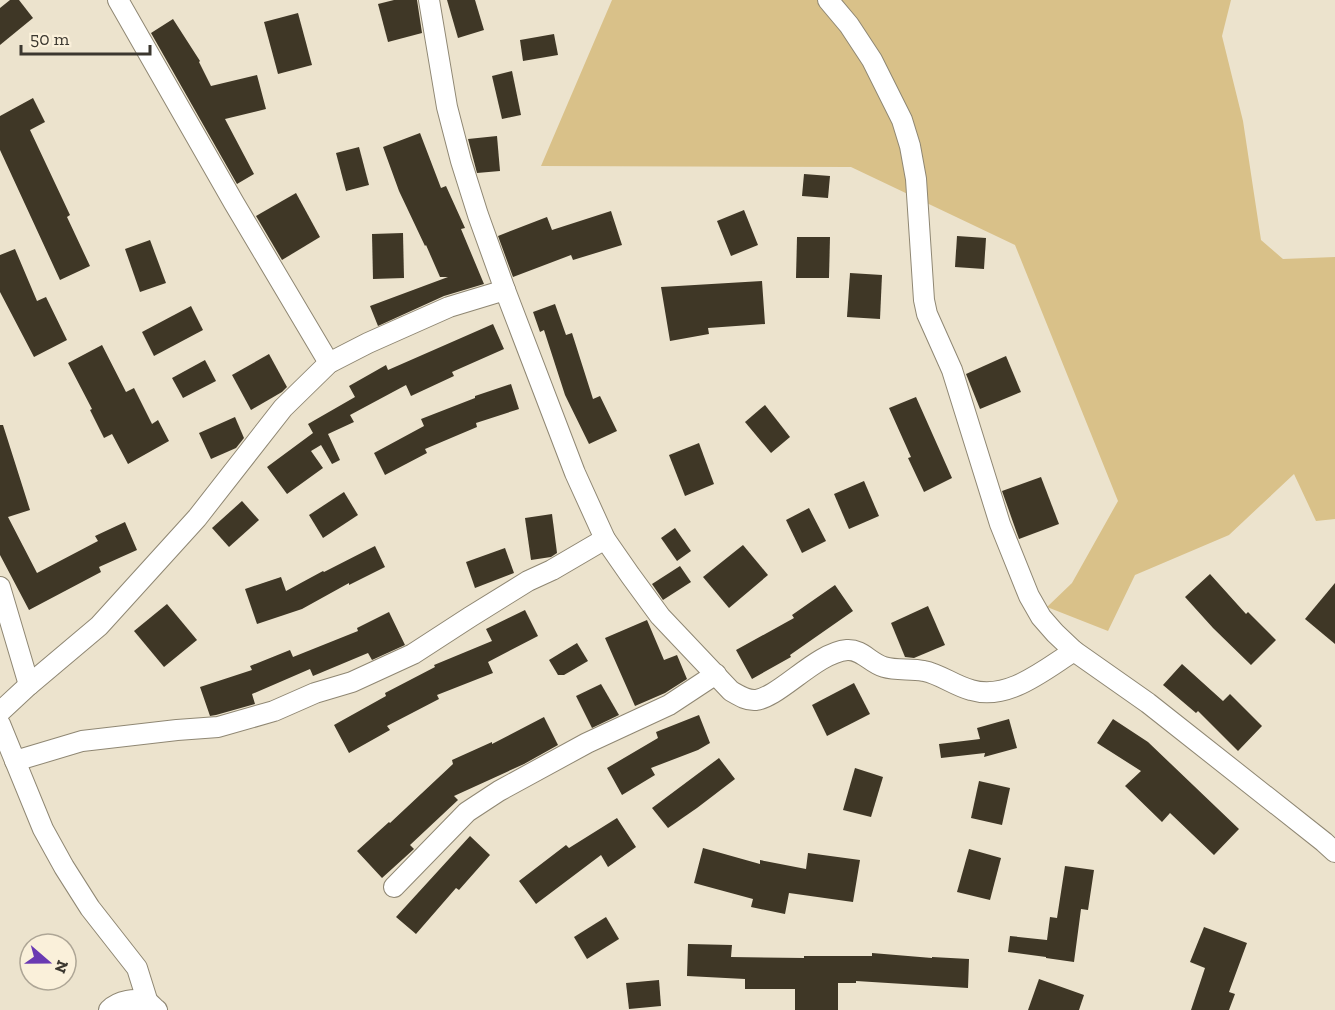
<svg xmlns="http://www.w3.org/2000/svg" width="1335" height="1010" font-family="'Zilla Slab',serif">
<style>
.green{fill:#d9c189}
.building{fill:#3f3726}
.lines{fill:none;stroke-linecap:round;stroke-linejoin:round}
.minor-casing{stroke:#8f8773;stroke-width:22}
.minor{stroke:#fff;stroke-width:20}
</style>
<rect width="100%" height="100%" fill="#ece3cd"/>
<path class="green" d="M612,0H1231L1222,36L1243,121L1261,240L1283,259L1335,257V519L1316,521L1294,474L1229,535L1135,575L1108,631L1047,607L1072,583L1118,501L1015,245L851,167L541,166Z"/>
<g class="building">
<path d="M10,0H19L33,18L0,45V8Z"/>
<path d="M394,0H417L422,33L388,42L378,4Z"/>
<path d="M447,0H475L484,30L458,38Z"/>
<path d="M298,13L312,65L278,74L264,22Z"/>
<path d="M173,19L200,61L199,62L211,86L257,75L266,109L225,119L254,174L237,184L151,33Z"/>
<path d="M554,34L558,55L523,61L520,40Z"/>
<path d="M512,71L521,115L502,119L492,76Z"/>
<path d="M33,98L45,122L30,130L70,215L67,217L90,266L60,280L0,150V116Z"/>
<path d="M420,133L441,188L446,186L465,228L461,229L484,284L444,296L378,326L370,306L448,277H440L426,245L425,246L399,191L383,147Z"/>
<path d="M497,136L500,171L477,173L468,139Z"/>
<path d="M359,147L369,185L346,191L336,153Z"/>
<path d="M804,174L830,176L828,198L802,196Z"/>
<path d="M296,193L320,237L282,260L256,216Z"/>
<path d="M744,210L758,245L731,256L717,221Z"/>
<path d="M611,211L622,245L573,260L571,255L513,277L498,236L547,217L552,230Z"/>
<path d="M403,233L404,278L373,279L372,234Z"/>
<path d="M957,236L986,238L984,269L955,267Z"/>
<path d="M797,237H830L829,278H796Z"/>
<path d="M150,240L166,283L140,292L125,249Z"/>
<path d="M15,249L37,301L46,297L67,340L34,357L0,292V255Z"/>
<path d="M850,273L882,275L880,319L847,317Z"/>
<path d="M762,281L765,324L708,328L709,334L670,341L661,287Z"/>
<path d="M555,304L566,335L572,333L593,399L600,396L617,431L589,444L565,395L544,330L540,332L533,312Z"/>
<path d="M191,306L203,330L154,356L142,332Z"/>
<path d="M493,324L504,349L452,372L454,376L411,396L406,385L350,415L354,422L328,434L340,460L332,464L321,445L311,451L323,468L287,494L267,467L313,433L308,424L355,397L349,386L386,365L388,370Z"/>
<path d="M102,345L126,392L134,388L152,424L158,420L169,441L128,464L112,434L104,438L90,410L92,409L68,363Z"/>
<path d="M269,354L287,387L282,392L251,410L232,375Z"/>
<path d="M1006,356L1021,392L980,409L966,374Z"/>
<path d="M205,360L216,381L183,398L172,378Z"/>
<path d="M511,384L519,409L476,423L477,427L425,449L427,453L385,475L374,453L424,426L421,419L475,398V396Z"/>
<path d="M916,397L952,478L924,492L908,458L911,457L889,408Z"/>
<path d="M765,405L790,437L771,453L745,422Z"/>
<path d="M235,417L244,438L236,448L211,459L199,433Z"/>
<path d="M0,425H3L30,510L8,517L37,573L98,541L95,536L125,522L137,550L99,567L101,572L29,610L0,555Z"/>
<path d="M699,443L714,484L685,496L669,455Z"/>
<path d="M1041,477L1059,524L1019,539L1002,491Z"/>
<path d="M864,481L879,516L849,529L834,494Z"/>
<path d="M344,492L358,515L323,538L309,515Z"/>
<path d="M242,501L259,520L229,547L212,528Z"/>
<path d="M809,508L826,541L802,553L786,520Z"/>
<path d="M552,514L557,553L551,557L531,560L525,518Z"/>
<path d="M675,528L691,551L677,561L661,538Z"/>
<path d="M743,545L768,575L729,608L703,577Z"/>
<path d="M375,546L385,567L349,585V583L302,609L257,624L245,589L281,577L286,591L323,571L324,572Z"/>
<path d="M505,548L514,573L475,588L466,562Z"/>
<path d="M680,566L691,582L663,600L652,584Z"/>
<path d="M1210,574L1246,614L1248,612L1276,640L1251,665L1213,628L1185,597Z"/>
<path d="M1335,583V644L1305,619Z"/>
<path d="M835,585L853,611L790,655L791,657L752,679L736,650L794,618L792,615Z"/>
<path d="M167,604L197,640L164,667L134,631Z"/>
<path d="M928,606L945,645L914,658L905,657L891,623Z"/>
<path d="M525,610L538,636L488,662L493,673L437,695L439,699L387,726L390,730L349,753L334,725L386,696L385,693L435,667L434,665L492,641L486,629Z"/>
<path d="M389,612L405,645L372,660L368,653L313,676L310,669L252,694L255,704L216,715L210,716L200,687L252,670L250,666L290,650L293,657L358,631L357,628Z"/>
<path d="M647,620L664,660L677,655L687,679L665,693L635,706L605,638Z"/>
<path d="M577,643L588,661L564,675H558L549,660Z"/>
<path d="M1182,664L1223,701L1230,694L1262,726L1238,751L1198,711L1196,713L1163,685Z"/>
<path d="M854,683L870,714L827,736L812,705Z"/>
<path d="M601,684L619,715L592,728L576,696Z"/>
<path d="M699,715L710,743L698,750L651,768L655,775L622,795L607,768L658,738L656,732Z"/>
<path d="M544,717L558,745L524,764L454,796L458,800L410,845L414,849L382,878L357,851L389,822L390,823L453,764L452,760L492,742V744Z"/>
<path d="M1009,719L1017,748L984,757L985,753L941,758L939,744L980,739L977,728Z"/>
<path d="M1113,719L1148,742L1239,829L1214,855L1170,813L1162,822L1125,786L1141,771L1097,743Z"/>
<path d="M719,758L735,779L697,808L668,828L652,808Z"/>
<path d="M855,768L883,777L871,817L843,810Z"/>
<path d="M979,781L1010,788L1002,825L971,818Z"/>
<path d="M617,818L636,847L608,867L601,855L536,904L519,881L566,845L569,848Z"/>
<path d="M470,836L490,855L459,890L456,888L416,934L396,917Z"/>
<path d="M703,848L760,864V860L806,869L808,853L860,860L853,902L789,893L785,914L751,907L753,899L694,883Z"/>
<path d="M969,849L1001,858L990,900L957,892Z"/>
<path d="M1065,866L1094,870L1088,910L1081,909L1074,962L1046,958V957L1008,952L1010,936L1047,940L1050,917L1057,918Z"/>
<path d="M606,917L619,939L587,959L574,937Z"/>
<path d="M1204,927L1247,943L1229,992L1235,994L1229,1010H1191L1205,968L1190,962Z"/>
<path d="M688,944L732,945L731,957L804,958V956H872V953L932,958V957L969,959L968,988L856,981V983H838V1010H795V989H745V979L687,976Z"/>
<path d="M1039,979L1084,995L1079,1010H1028Z"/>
<path d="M659,980L661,1006L629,1009L626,983Z"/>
</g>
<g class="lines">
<defs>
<g id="minor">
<path d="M118,0L234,203L329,363"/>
<path d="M429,0L447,107L461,161L478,215L505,290L575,473L605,539L630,575L660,616L731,691C738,695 747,701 756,700C762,699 768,696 773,693C795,680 823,652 847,650C862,649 870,663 884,667C897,671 911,668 924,671C940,674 955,686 971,690C1008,701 1044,670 1074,651"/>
<path d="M828,0L849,25L872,60L902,120L910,146L916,179L924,300L927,314L952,370L1000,524L1029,596L1041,617L1055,633L1074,651L1148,703L1324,842L1335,852"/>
<path d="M0,587L29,685"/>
<path d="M0,712L29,685L99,626L197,518L283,408L329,363L368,343L449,307L505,290"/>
<path d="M0,724L43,829L64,867L90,908L137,968L148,1003"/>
<path d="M15,761L82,741L177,730L218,727L274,711L315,693L352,682L413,654L470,617L528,581L552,570L605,539"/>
<path d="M394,887L467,812L499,791L587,743L669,705L716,674"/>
<path d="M109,1010C118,1001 136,997 149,1003C152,1005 154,1008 157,1010"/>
</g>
</defs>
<use href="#minor" class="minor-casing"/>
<use href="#minor" class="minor"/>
</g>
<g transform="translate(48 962) rotate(110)"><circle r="28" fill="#faf0da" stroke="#aea696" stroke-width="1.5"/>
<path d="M0-4.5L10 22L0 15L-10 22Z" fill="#6a3ab2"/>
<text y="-9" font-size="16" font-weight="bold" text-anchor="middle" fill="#3b372f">N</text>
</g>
<path d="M21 45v9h129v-9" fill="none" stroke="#3b372f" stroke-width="3"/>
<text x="30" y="45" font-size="18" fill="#3b372f" stroke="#faf0da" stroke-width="4.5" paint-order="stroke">50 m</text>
</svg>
